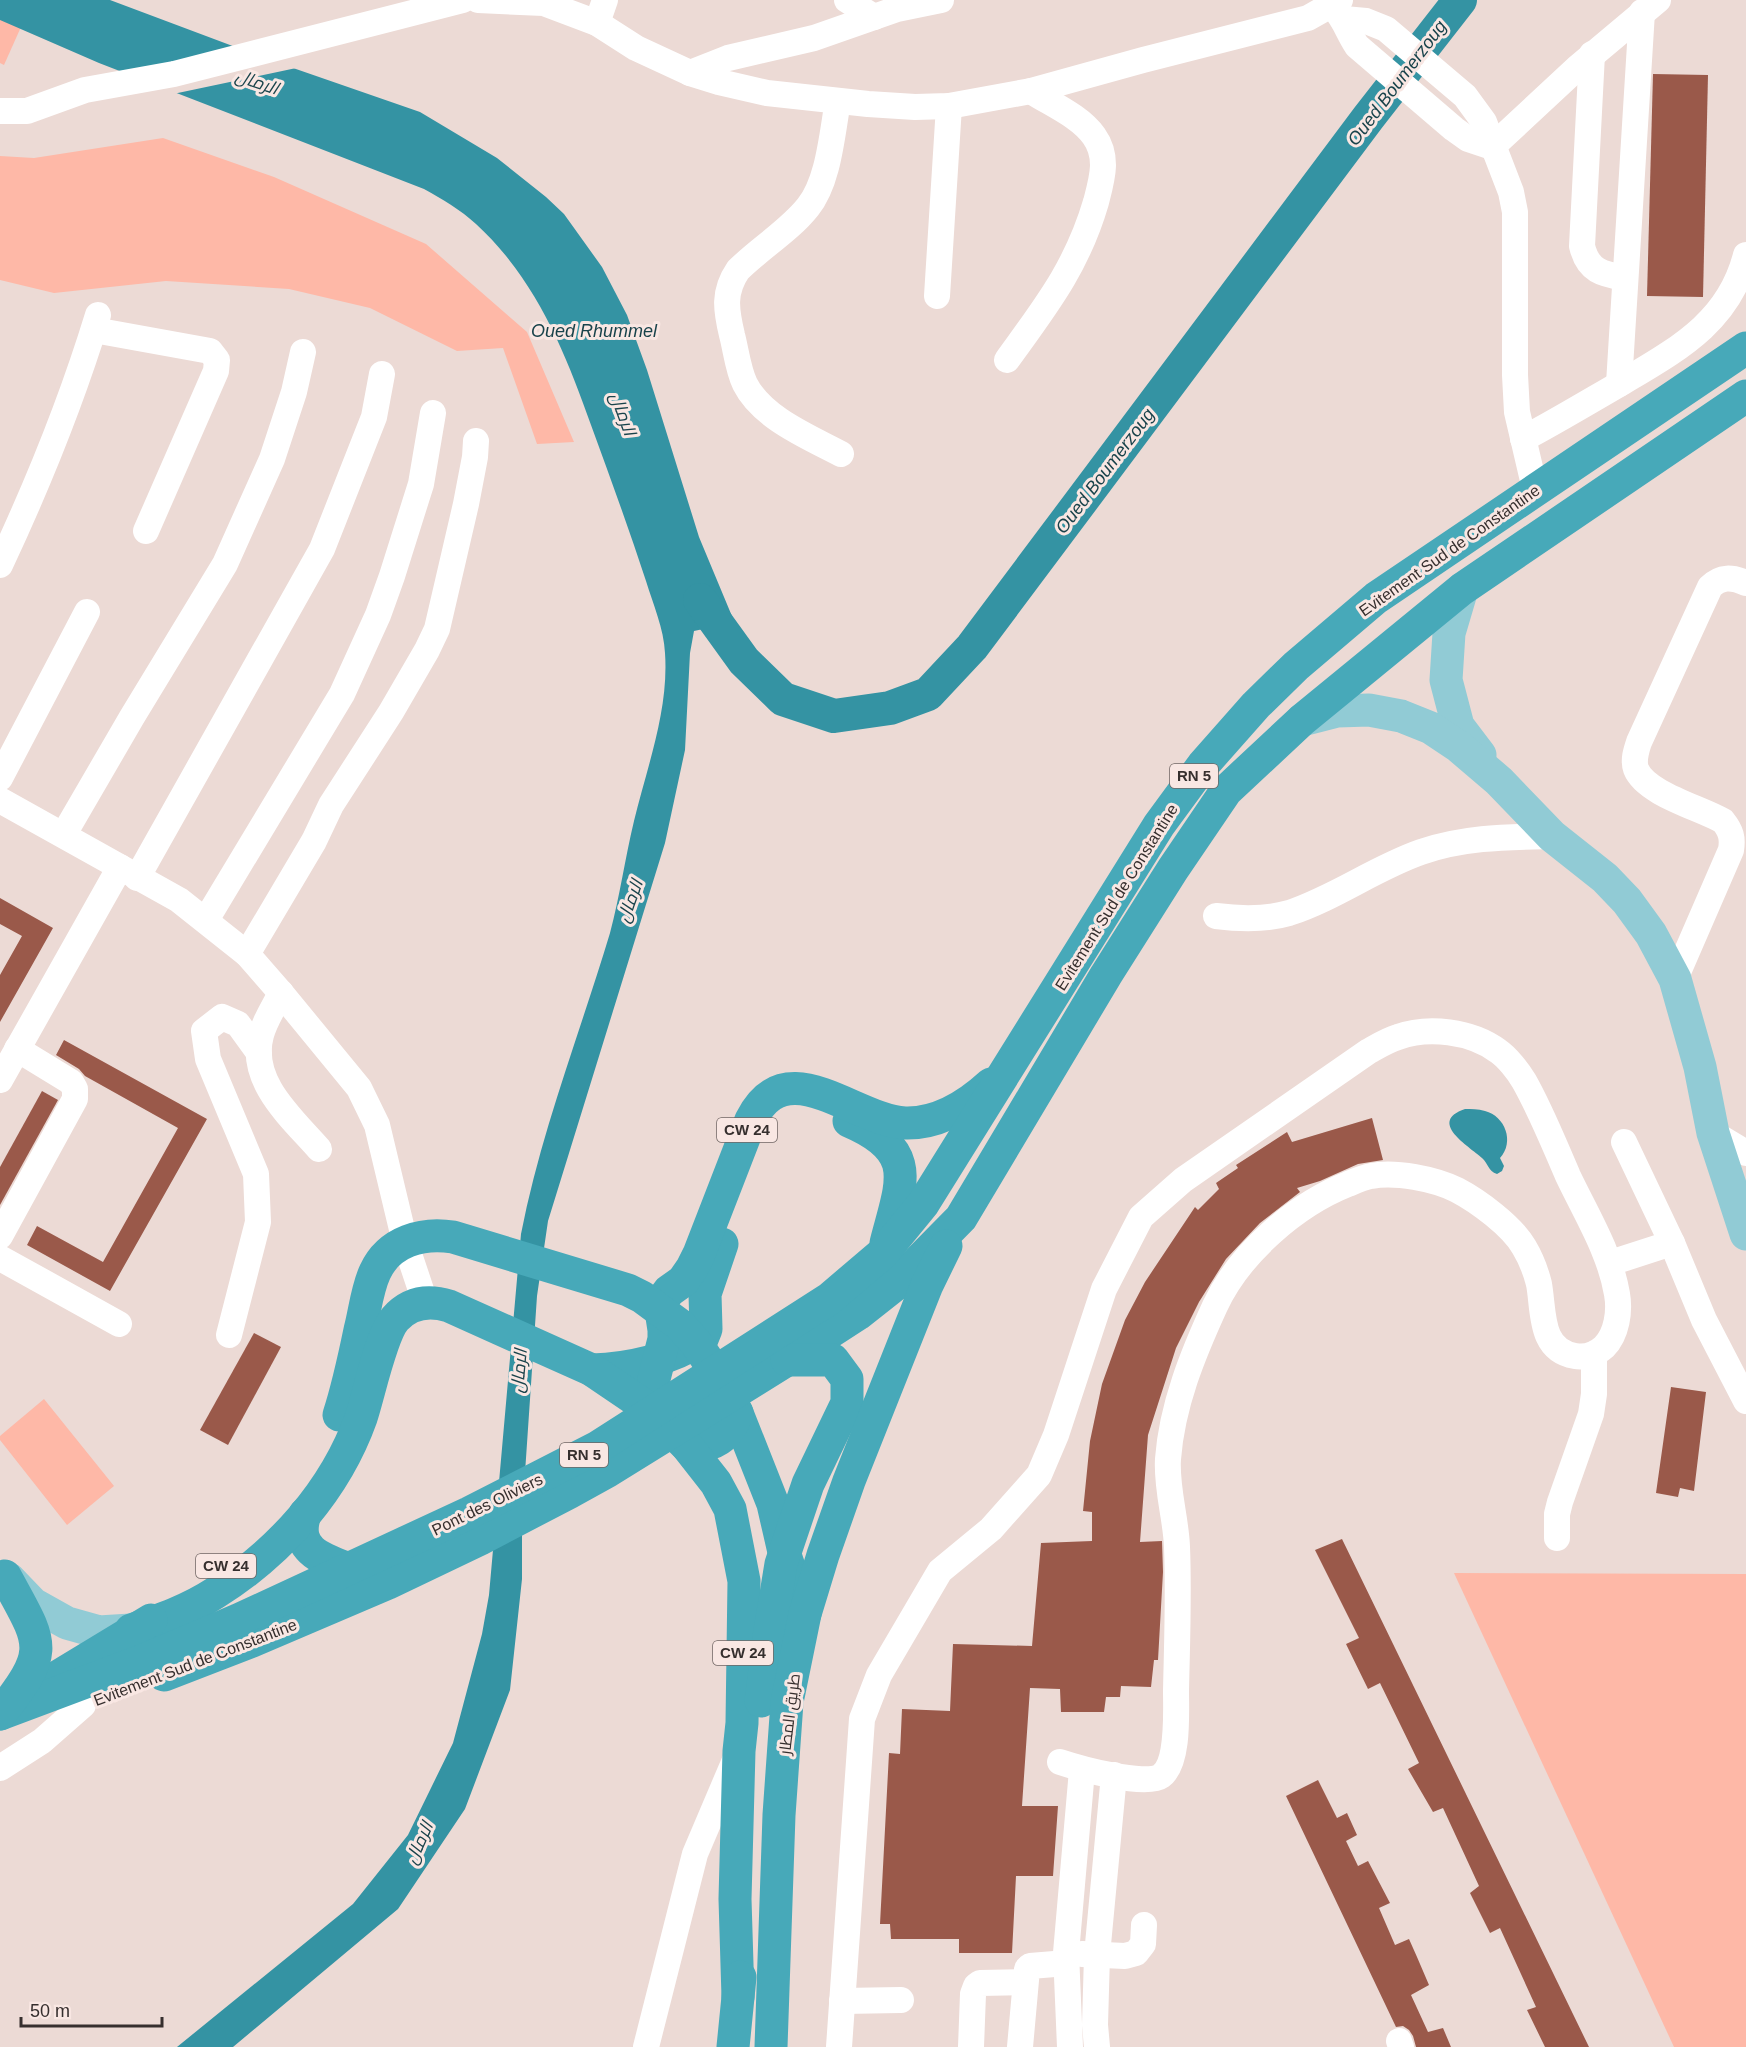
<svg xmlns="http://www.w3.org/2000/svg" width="1746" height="2047" font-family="Arial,Cairo,sans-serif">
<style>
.green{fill:#feb8a7}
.water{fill:#3493a3}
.pier{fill:#ecdad5}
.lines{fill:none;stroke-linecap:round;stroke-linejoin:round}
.river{stroke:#3493a3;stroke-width:34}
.building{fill:#9a594a}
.minor{stroke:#fff;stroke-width:26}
.major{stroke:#91cbd5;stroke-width:33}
.highway{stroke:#47a9b9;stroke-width:33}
.labels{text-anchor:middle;stroke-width:6;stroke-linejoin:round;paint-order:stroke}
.shield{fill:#f9e7e3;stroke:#706664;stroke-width:1.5}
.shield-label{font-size:15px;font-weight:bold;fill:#362f2e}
.street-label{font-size:16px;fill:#362f2e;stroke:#f9e7e3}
.water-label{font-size:18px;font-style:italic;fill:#19434b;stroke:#f9e7e3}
</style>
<rect width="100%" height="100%" fill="#ecdad5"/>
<g class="green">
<path d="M0,0H33L4,65L0,63Z"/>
<path d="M163,138L274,177L426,244L527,332L574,442L537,444L503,348L457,351L370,308L289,289L166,281L54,293L0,280V156L34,158Z"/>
<path d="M44,1399L114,1486L67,1525L0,1440V1436Z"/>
<path d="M1454,1573L1746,1574V2047H1674Z"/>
</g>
<g class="water">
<path d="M0,0H110L270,60L420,112L497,158L546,197L564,214L602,267L627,315L647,370L699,537L739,633L718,644L708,628L694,631L690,653L685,750L665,843L548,1221L537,1296L522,1517V1579L510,1690L465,1809L398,1909L233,2047H177L353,1904L408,1835L453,1743L482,1634L489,1595L521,1234C541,1131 580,1033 610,933C620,896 625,858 634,821C647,767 669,710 665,653C664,629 653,604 646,581C629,529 610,477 591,425C565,351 535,278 476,224C461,210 442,199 424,189L99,63L0,20Z"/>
<path d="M1465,1109C1471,1109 1478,1109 1485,1111C1505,1116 1515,1142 1500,1158L1504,1166L1502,1171L1497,1174C1488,1171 1488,1163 1482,1158C1469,1146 1427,1122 1465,1109Z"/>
</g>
<path class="pier" d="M271,57L301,67L173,94L121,75Z"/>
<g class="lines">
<path class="river" d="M700,600L744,661L783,699L834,716L890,708L928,694L972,647L1368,118L1460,0"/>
</g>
<g class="building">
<path d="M1653,74L1708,75L1703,297L1647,296Z"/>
<path d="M0,898L53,928L0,1022V975L22,936L0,924Z"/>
<path d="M64,1040L207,1119L110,1291L27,1245L37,1226L103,1262L178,1128L85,1076L79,1069L56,1055Z"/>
<path d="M42,1091L58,1100L0,1205V1167Z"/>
<path d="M1372,1118L1383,1160L1358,1164L1320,1181L1297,1188L1300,1192L1260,1223L1226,1259L1199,1302L1176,1348L1148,1435L1140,1542L1162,1541L1163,1572L1158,1660H1154L1151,1687L1121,1686L1120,1697H1106L1104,1712H1061L1060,1689L1030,1688L1022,1806H1058L1053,1876H1016L1012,1953H959V1939H891L890,1924H880L889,1753L900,1754L902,1709L950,1711L953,1644L1032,1646L1041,1543L1092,1541V1512L1083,1511L1090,1441L1102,1384L1125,1320L1145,1282L1195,1207L1198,1210L1219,1189L1216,1183L1238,1168L1236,1165L1287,1132L1292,1142Z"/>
<path d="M254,1333L281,1347L228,1445L200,1430Z"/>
<path d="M1671,1387L1706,1392L1694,1491L1680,1488L1678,1497L1656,1493Z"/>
<path d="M1342,1539L1589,2047H1545L1527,2010L1536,2007L1500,1928L1490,1933L1470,1893L1479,1886L1443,1808L1433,1812L1408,1769L1419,1763L1380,1683L1368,1689L1346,1644L1359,1638L1315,1550Z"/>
<path d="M1318,1780L1337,1818L1347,1813L1357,1835L1346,1841L1358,1866L1368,1861L1390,1903L1379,1908L1395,1945L1409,1939L1417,1957L1429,1985L1411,1995L1428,2032L1443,2028L1451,2047H1416L1413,2036L1409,2030L1403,2026L1396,2027L1286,1796Z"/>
</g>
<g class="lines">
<g class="minor">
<path d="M478,0L544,3L597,23L636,48L690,73L719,82L767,93L868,104L915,107L949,106L1031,91L1143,60L1308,18L1340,0"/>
<path d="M847,0L874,17"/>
<path d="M1334,8C1345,20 1348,33 1357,46L1454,129L1468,139L1492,147"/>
<path d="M1344,19L1366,21L1386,29L1465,96L1484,122L1511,192L1515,212V375L1517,412L1535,489"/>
<path d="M597,23L605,0"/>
<path d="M1592,54L1582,246C1588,271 1602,274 1625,278"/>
<path d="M690,73L728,58L814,38L897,9L941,0"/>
<path d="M838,101C832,133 829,181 808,207C789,231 760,248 738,270C723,292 726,310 732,335C736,350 738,370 745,384C762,418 809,437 841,454"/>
<path d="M0,111H27L85,90L174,74L463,0"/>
<path d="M1492,147L1577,68L1658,0"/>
<path d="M937,296L949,106"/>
<path d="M94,330L210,351L217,360L216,371L146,531"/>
<path d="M1007,360C1046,306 1077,267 1096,202C1102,179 1109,157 1094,136C1080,116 1051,104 1031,91"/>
<path d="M1619,384L1642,12"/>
<path d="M1523,439C1557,421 1590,401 1623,382C1678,349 1729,322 1746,255"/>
<path d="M0,565C38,484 72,400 98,315"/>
<path d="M0,778L87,612"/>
<path d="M0,800L179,900L247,954L281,993L359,1088L377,1125L405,1242L425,1302"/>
<path d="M64,834L132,717L225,564L272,459L294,392L303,352"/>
<path d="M137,878L322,549L374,417L382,374"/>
<path d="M1216,916C1240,919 1265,920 1289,913C1335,898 1375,868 1421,852C1464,837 1508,837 1552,836"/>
<path d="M206,920L342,694L378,615L392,576L421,484L433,413"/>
<path d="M247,954L314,841L331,805L391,712L427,650L437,629L466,504L475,457L476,441"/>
<path d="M1675,979L1731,850C1733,838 1731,831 1723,821C1701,808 1646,794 1636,769C1633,760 1636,751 1639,742L1710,587C1721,576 1732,577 1746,583"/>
<path d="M281,993C274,1007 265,1020 261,1035C248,1081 292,1118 319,1149"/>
<path d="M0,1080L120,867"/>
<path d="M1713,1133L1746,1153"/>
<path d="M1624,1142L1672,1243L1704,1320L1746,1401"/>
<path d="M0,1236L75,1099V1089L71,1082L17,1049"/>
<path d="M0,1258L119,1324"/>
<path d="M1610,1263L1672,1243"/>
<path d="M229,1335L258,1222L256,1174L208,1059L204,1031L222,1017L238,1024L259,1053"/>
<path d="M1557,1538V1514L1560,1502L1591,1414L1594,1394V1354"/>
<path d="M0,1768L42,1741L83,1705"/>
<path d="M1082,1954L1125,1956L1136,1953L1143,1944L1144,1925"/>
<path d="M842,2001L901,2000"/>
<path d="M1399,2041L1401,2047"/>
<path d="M646,2047L695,1854L735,1760"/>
<path d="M839,2047L862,1719L879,1675L940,1571L991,1529L1039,1475L1056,1435L1104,1289L1141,1217L1183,1180L1369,1051C1378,1046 1388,1040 1398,1037C1428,1026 1471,1031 1498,1051C1507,1057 1518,1071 1524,1081C1541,1111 1554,1144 1568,1176C1586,1214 1610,1252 1617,1294C1620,1311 1617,1334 1604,1347C1596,1354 1585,1358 1575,1356C1539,1350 1544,1311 1539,1284C1536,1272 1530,1257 1524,1247C1512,1226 1478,1201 1457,1190C1435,1179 1395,1171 1371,1176C1364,1177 1355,1181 1348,1184C1295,1205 1239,1254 1215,1306C1193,1354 1172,1405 1168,1459C1166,1488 1176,1518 1177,1547C1179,1595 1177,1643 1176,1691C1176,1712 1179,1763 1161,1776C1146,1787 1078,1768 1060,1762"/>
<path d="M971,2047L973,1994L976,1986L980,1983L1025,1982"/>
<path d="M1020,2047L1027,1969L1030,1966L1067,1963"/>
<path d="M1070,2047L1066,1953L1082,1770"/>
<path d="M1097,2047L1095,2025L1097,1955L1114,1775"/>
</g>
<g class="major">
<path d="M1462,589L1449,633L1446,680L1458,726L1480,755"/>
<path d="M1302,720L1337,711L1369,710L1401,716L1431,728L1458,746L1499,781L1552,836L1605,878L1627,901L1651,934L1675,979L1700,1067L1713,1133L1746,1234"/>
<path d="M9,1579L33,1604L67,1623L99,1632L131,1630"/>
</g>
<g class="highway">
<path d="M849,1121C919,1151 902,1181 886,1243"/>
<path d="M592,1370C629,1369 670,1360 702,1339L706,1329L705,1294L722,1244"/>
<path d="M651,1410L654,1379L664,1339V1330L661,1310L663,1299L669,1291L683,1281L692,1268L699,1254L751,1120C786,1049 853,1120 905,1123C938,1124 968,1105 991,1084"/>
<path d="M339,1415C348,1387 354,1359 360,1330C365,1311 367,1289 375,1272C389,1241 423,1232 453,1237L628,1290L642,1297L680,1325L696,1343L719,1377L737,1413L773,1504L784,1552L805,1614"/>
<path d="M687,1446C713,1448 729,1437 737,1413"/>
<path d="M305,1514C293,1550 322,1559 349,1569"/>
<path d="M131,1630C160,1620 189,1610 215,1593C279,1553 335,1491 361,1418C369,1394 381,1335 395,1319C410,1302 429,1300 449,1306L592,1370L651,1410L687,1446L716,1483L730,1509L744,1581L742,1723L739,1751L735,1899L738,1997"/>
<path d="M164,1675L252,1641L388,1583L480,1539L570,1492L608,1471L787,1360L858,1314L896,1284L961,1218L1106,975L1173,869L1226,791L1302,720L1462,589L1746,396"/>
<path d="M57,1677L151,1620"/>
<path d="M761,1701L769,1637L781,1564L808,1484L847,1403V1379L833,1360H787"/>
<path d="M0,1714L144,1660L238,1620L469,1513L598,1447L829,1299L883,1253L923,1204L1159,825L1203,765L1256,705L1296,666L1376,598L1746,348"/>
<path d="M0,1714C52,1649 42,1644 5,1576"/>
<path d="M733,2047L740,1977"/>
<path d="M771,2047L779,1815L787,1702L805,1614L823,1555L849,1481L927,1285L946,1246"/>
</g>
</g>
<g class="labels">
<g class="shield">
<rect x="1170" y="764" width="48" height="24" rx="4.5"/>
<rect x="717" y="1118" width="60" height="24" rx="4.5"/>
<rect x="560" y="1443" width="48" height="24" rx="4.5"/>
<rect x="196" y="1554" width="60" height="24" rx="4.5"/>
<rect x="713" y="1641" width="60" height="24" rx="4.5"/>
</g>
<g class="shield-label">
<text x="1194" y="781">RN 5</text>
<text x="747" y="1135">CW 24</text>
<text x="584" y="1460">RN 5</text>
<text x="226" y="1571">CW 24</text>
<text x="743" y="1658">CW 24</text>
</g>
<g class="street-label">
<text transform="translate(1449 550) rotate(-35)" y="6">Evitement Sud de Constantine</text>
<text transform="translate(1116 897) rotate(-58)" y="6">Evitement Sud de Constantine</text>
<text transform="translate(487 1504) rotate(-26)" y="6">Pont des Oliviers</text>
<text transform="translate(195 1662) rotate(-21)" y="6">Evitement Sud de Constantine</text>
<text transform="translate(789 1714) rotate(-83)" y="6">طريق المطار</text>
</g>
<g class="water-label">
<text transform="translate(257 82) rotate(19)" y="6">الرمال</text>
<text transform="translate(1397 83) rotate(-53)" y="6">Oued Boumerzoug</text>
<text x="594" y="337">Oued Rhummel</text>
<text transform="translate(623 414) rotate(70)" y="6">الرمال</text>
<text transform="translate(1105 471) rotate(-53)" y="6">Oued Boumerzoug</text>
<text transform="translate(630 901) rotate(-70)" y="6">الرمال</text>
<text transform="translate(519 1371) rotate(-85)" y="6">الرمال</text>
<text transform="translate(419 1843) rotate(-66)" y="6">الرمال</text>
</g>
</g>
<path d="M21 2017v9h141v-9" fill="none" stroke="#362f2e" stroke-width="3"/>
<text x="30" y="2017" font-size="18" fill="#362f2e" stroke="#f9e7e3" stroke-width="4.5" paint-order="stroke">50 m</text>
</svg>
